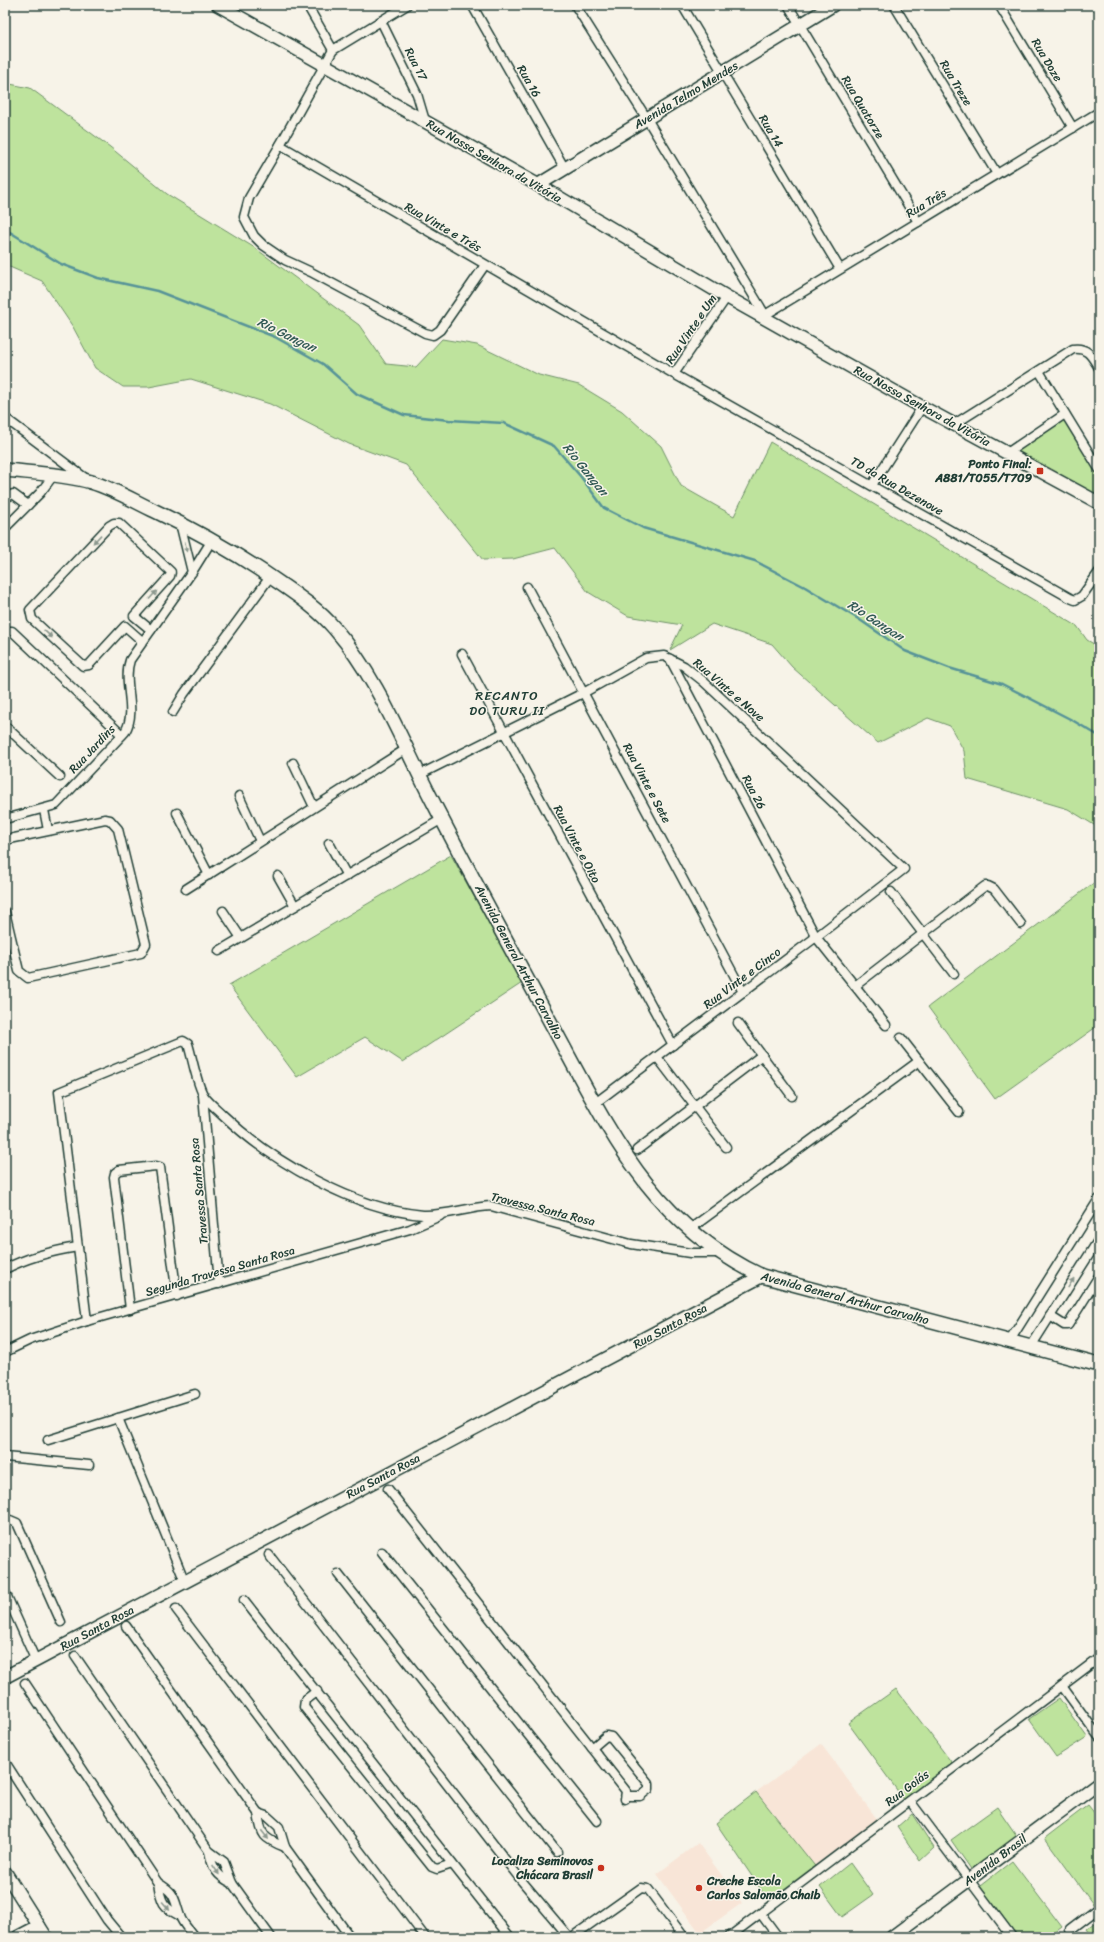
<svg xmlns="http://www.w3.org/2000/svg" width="1104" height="1942" font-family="Sriracha,sans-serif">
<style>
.built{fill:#f8e5d7}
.green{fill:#bee39d;stroke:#6e9068}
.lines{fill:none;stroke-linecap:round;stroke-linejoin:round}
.stream{stroke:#579398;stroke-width:2.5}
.street-casing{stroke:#1f3d34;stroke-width:11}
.secondary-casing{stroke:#1f3d34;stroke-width:15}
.primary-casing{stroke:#1f3d34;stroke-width:16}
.street{stroke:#f7f3e8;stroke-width:8}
.secondary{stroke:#f7f3e8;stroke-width:12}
.primary{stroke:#f7f3e8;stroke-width:13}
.oneway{fill:#8b988e}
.poi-dot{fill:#c8321e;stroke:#f7f3e8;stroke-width:1.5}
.labels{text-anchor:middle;stroke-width:3;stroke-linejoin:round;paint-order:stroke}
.street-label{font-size:12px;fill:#1f3d34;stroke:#f7f3e8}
.poi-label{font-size:12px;font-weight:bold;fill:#1f3d34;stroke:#f7f3e8;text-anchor:end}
.water-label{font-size:13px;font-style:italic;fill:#325a55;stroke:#f7f3e8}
.neighbourhood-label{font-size:13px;letter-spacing:1px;fill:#1f3d34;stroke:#f7f3e8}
</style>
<rect width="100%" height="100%" fill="#f7f3e8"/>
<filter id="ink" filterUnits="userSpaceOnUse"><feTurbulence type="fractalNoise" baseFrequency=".025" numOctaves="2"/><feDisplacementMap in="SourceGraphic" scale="8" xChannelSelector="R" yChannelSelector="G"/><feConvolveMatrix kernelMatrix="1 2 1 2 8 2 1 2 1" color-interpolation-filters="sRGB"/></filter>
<g filter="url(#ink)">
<g class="built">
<path d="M821,1744L880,1823L818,1870L756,1792Z"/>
<path d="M698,1843L742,1903L700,1933L657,1874Z"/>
</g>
<g class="green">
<path d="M5,83L30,88L110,147L167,194L255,248L359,325L386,364L416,367L442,339L477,345L539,375L579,385L622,411L661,446L681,486L734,516L770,442L1077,626L1087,640L1099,647V828L1068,809L967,779L964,751L950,726L928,718L878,743L792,667L772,644L712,624L670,650L682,625L628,616L588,592L555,548L513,559L483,560L406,465L349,444L270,404L191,379L149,387H123L95,368L73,327L42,281L5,265Z"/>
<path d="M1065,419L1099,475V497L1016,451Z"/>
<path d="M451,855L522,983L403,1062L365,1037L297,1077L229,985Z"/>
<path d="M1099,879V1025L995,1099L928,1007Z"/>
<path d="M896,1689L952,1763L905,1801L848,1723Z"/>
<path d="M1059,1698L1087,1737L1056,1757L1029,1719Z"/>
<path d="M756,1792L818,1870L770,1903L716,1823Z"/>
<path d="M1088,1805L1099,1819V1904L1095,1907L1045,1838Z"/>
<path d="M997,1807L1019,1839L975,1875L951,1840Z"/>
<path d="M912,1814L934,1848L920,1861L897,1827Z"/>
<path d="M1012,1861L1062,1927L1049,1937H1018L980,1886Z"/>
<path d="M850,1863L873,1895L842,1917L820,1887Z"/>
<path d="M1099,1920V1937H1093L1087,1929Z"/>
</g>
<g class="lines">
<path class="stream" d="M5,229L61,264L98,278L157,291L275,337L323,364L357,394L404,415L449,420L504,423L554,446L581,477L604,508L643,528L755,561L805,587L860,620L905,651L949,668L1002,684L1072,720L1099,736"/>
<defs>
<g id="street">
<path d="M307,5L333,50"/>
<path d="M407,5L333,50L280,145L674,374L1070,598L1075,600L1082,596L1099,572"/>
<path d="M472,5L565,169"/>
<path d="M575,5L647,119L767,318"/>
<path d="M682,5L840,269"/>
<path d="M788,5L918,222"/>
<path d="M894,5L997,174"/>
<path d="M999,5L1073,128"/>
<path d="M381,21L417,94L425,121"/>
<path d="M280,145L249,198L244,217L254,236L263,245L285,260L311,272L425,333L433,335L440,330L485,265"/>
<path d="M765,315L1099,112"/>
<path d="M1039,371L1099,469"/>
<path d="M674,374L727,297"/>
<path d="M5,418L85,478"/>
<path d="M953,425L1073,349C1088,347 1092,357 1099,368"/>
<path d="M1007,453L1065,414"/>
<path d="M872,485L922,407"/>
<path d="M5,498L13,494L28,505"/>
<path d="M180,523L192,572"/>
<path d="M5,528L40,493L53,476"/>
<path d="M527,587L743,992"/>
<path d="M5,633L7,631H12L122,735"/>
<path d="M142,641L125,626L89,665L83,666L32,619L30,610L109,526L114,523H119L171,572L170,576L134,616L151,630"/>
<path d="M462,654L673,1045"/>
<path d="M670,659L816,937L886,1025"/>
<path d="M173,712L184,694L270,577"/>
<path d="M5,726L60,777"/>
<path d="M293,763L314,807"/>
<path d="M419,775L585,692L646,658L664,656L684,666L703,681L904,869L816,937L594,1104"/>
<path d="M239,796L260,841"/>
<path d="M44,810L48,830"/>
<path d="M177,813L209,875"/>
<path d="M5,819L56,805L125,732C138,710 122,683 130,660L192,572L212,540"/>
<path d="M5,840L105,819L110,820L118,829L146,944L141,953L28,978L19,971L5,912"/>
<path d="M329,843L347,876"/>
<path d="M278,876L295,906"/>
<path d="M186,889L406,749"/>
<path d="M891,892L954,974"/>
<path d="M223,911L241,938"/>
<path d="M219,951L442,819"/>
<path d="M855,986L985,886H988L994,889L1021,924"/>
<path d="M738,1023L792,1096"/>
<path d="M901,1038L959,1112"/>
<path d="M657,1057L726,1147"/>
<path d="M203,1095L219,1284"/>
<path d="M637,1150L762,1055"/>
<path d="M690,1229L919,1061"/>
<path d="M5,1269C28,1257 52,1251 78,1247"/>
<path d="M130,1309L114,1177L115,1173L119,1170L156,1166L160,1167L177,1296"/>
<path d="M1050,1316L1064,1325H1068L1099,1276"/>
<path d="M87,1321L59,1092L183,1041L188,1044C192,1056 197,1086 204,1096C209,1103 217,1109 223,1115C272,1162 354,1209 423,1215C446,1216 468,1207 491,1206L631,1244L690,1253H720"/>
<path d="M1009,1342L1099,1199"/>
<path d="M1030,1348L1099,1239"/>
<path d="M5,1352L30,1340L87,1321L410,1229L440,1216"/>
<path d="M118,1418L185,1582"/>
<path d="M48,1440L195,1394"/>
<path d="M5,1457L89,1465"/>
<path d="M388,1489L626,1791L625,1799"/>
<path d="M5,1520H10L17,1523L61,1622"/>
<path d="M382,1552L597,1821"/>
<path d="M269,1555L521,1880L569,1937"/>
<path d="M338,1574L557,1852"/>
<path d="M5,1592L36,1661"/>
<path d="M244,1600L510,1937"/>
<path d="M176,1609L425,1937"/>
<path d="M126,1626L258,1813C261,1836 264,1839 285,1847"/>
<path d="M75,1656L209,1851L224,1862L232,1883L271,1937"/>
<path d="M25,1683L158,1883"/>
<path d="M1062,1686L1099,1737"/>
<path d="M317,1691L305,1700L304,1707L432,1867L437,1869L452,1864"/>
<path d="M592,1748L606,1736L611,1737L649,1784V1789L640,1796H626"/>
<path d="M5,1762L107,1920L121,1937"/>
<path d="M910,1801L1012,1937"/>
<path d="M258,1813L267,1816L279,1827L285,1847L350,1937"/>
<path d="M209,1851C212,1868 217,1876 232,1883"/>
<path d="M761,1914L778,1937"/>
<path d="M180,1916C163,1907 161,1902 158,1883C176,1893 174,1899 180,1916C182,1923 190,1931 194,1937"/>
<path d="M1070,1930L1099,1908"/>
<path d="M572,1937L641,1888L648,1889L684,1937"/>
<path d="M729,1937L1099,1658"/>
</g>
<g id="secondary">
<path d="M218,5L538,185L727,297L922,407L1099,503"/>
<path d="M538,185L833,5"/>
<path d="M5,1677L762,1276"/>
<path d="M5,1872L46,1937"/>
<path d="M18,1937L39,1926"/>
<path d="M892,1937L1099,1783"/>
</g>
<path id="primary" d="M5,470C33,473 64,474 91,482C114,489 134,501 155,511C199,532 241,556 281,584C300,597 320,611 335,629C377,677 401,740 430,796C474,882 521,967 567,1053C618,1148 660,1228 762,1276L1099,1365"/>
</defs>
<use href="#street" class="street-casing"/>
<use href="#secondary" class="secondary-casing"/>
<use href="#primary" class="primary-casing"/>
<use href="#street" class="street"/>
<use href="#secondary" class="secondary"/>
<use href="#primary" class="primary"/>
</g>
<defs><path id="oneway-solid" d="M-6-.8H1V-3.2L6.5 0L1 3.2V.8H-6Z"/></defs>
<g class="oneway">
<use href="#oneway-solid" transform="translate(97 539) rotate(133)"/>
<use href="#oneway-solid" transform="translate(186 547) rotate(76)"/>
<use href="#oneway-solid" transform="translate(153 595) rotate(-48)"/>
<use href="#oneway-solid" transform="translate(48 634) rotate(43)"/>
<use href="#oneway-solid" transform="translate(1071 1283) rotate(-58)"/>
<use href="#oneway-solid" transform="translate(265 1835) rotate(52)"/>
<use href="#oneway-solid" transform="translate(216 1870) rotate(56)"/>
<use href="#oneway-solid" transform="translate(166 1906) rotate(50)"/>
</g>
</g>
<g class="poi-dot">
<rect x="1036" y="467" width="8" height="8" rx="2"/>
<circle cx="601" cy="1868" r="4"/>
<circle cx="699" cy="1888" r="4"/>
</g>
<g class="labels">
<g class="street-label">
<text transform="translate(1047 60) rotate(59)" y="4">Rua Doze</text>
<text transform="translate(416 64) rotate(63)" y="4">Rua 17</text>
<text transform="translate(529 81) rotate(60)" y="4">Rua 16</text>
<text transform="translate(956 83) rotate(59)" y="4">Rua Treze</text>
<text transform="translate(686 95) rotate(-31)" y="4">Avenida Telmo Mendes</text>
<text transform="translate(863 107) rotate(59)" y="4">Rua Quatorze</text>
<text transform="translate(771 131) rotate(59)" y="4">Rua 14</text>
<text transform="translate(494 161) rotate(30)" y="4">Rua Nossa Senhora da Vitória</text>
<text transform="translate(926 203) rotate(-31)" y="4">Rua Três</text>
<text transform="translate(443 227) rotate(30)" y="4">Rua Vinte e Três</text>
<text transform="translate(691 329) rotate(-56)" y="4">Rua Vinte e Um</text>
<text transform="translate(922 406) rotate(29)" y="4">Rua Nossa Senhora da Vitória</text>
<text transform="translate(897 486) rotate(30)" y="4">TD da Rua Dezenove</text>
<text transform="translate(729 690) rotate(41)" y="4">Rua Vinte e Nove</text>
<text transform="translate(92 749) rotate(-47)" y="4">Rua Jardins</text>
<text transform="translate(647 783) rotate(62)" y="4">Rua Vinte e Sete</text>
<text transform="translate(754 792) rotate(62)" y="4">Rua 26</text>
<text transform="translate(577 844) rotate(62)" y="4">Rua Vinte e Oito</text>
<text transform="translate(519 962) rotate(62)" y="4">Avenida General Arthur Carvalho</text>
<text transform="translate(742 978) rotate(-37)" y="4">Rua Vinte e Cinco</text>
<text transform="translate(199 1191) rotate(-95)" y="4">Travessa Santa Rosa</text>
<text transform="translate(543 1209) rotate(14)" y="4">Travessa Santa Rosa</text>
<text transform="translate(220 1271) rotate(-16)" y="4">Segunda Travessa Santa Rosa</text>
<text transform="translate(845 1298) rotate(15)" y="4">Avenida General Arthur Carvalho</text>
<text transform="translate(670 1326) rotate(-28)" y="4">Rua Santa Rosa</text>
<text transform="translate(383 1476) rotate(-28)" y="4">Rua Santa Rosa</text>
<text transform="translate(97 1628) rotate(-28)" y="4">Rua Santa Rosa</text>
<text transform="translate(907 1788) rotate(-37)" y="4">Rua Goiás</text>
<text transform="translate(995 1860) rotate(-37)" y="4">Avenida Brasil</text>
</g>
<g class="poi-label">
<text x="1032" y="468">Ponto Final:<tspan x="1032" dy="14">A881/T055/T709</tspan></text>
<text x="593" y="1865">Localiza Seminovos<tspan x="593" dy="14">Chácara Brasil</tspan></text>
<text x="707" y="1885" text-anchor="start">Creche Escola<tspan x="707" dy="14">Carlos Salomão Chaib</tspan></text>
</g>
<g class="water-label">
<text transform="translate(287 334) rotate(26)" y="5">Rio Gangan</text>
<text transform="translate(586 469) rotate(51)" y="5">Rio Gangan</text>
<text transform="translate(876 620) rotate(33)" y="5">Rio Gangan</text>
</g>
<g class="neighbourhood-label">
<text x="507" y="700">RECANTO<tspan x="507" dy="15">DO TURU II</tspan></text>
</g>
</g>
<rect width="1104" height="1942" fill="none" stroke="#f7f3e8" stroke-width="20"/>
<rect x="10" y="10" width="1084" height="1922" fill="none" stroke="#1f3d34" stroke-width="1.5" filter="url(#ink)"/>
</svg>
